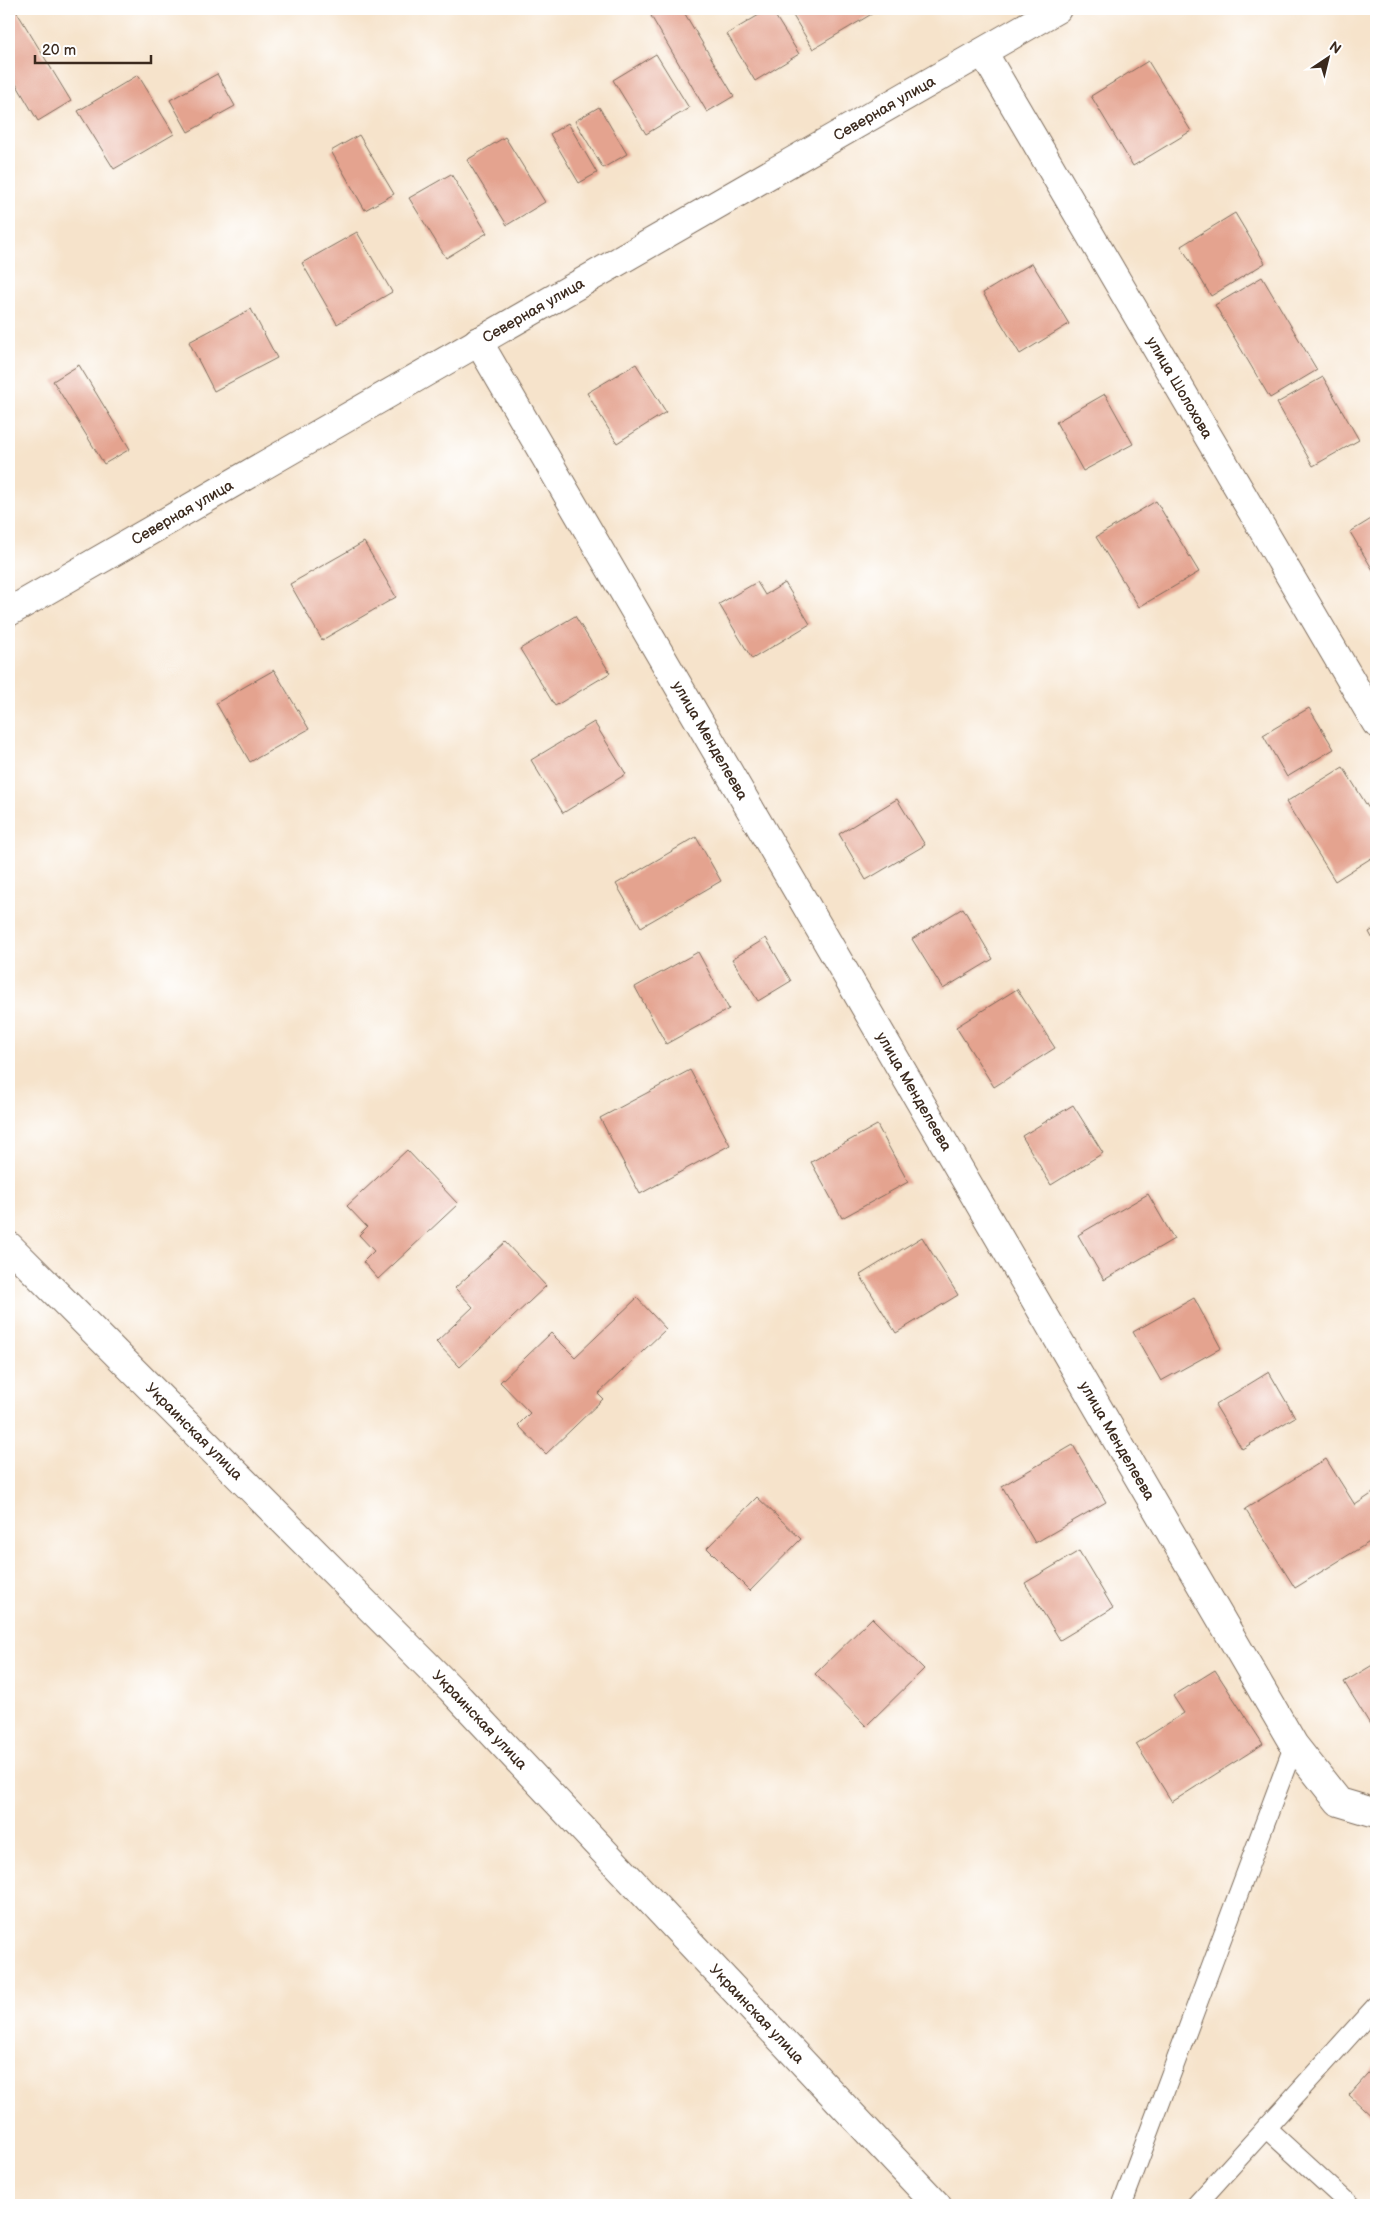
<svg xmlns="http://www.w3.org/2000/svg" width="1385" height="2214" font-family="'Balsamiq Sans',sans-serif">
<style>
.building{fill:#e4a38f}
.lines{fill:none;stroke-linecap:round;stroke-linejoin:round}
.service-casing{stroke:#7c6b5b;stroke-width:21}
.minor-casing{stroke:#7c6b5b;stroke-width:30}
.service{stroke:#fff;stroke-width:19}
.minor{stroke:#fff;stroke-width:28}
.labels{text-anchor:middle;stroke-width:4;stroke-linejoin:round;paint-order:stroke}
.street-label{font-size:15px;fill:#3b2a1e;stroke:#fff}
</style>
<rect width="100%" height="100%" fill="#fff"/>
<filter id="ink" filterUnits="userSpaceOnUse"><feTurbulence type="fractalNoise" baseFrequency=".02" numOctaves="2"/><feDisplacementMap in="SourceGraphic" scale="10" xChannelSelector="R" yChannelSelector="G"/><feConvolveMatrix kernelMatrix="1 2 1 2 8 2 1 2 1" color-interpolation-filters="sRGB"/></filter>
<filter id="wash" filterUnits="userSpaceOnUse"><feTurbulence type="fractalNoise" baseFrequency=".0096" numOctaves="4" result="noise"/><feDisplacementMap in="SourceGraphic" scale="20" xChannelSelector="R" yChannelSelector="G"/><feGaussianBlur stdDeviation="1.12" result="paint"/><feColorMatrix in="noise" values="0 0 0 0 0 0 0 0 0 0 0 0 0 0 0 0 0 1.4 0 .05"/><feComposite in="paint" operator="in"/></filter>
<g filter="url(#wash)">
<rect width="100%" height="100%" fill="#f6e3cb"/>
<g id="blocks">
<g class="building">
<path d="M9,9H15L71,101L38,121L9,72Z"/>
<path d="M663,9H682L734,96L707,112L651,16Z"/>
<path d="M769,9H771L799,54L755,81L727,34Z"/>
<path d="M789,9H880L813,49Z"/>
<path d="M656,54L689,108L646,134L613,80Z"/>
<path d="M1148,61L1191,131L1133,166L1091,96Z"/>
<path d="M217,74L235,106L188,132L170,100Z"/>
<path d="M138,75L174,134L114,169L78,111Z"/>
<path d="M599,107L627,154L603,168L575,121Z"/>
<path d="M568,123L597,173L579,183L550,134Z"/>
<path d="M359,135L394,194L365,210L331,151Z"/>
<path d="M505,137L545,202L507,225L467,160Z"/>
<path d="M451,174L487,233L446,258L409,198Z"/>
<path d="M1235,213L1265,263L1211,296L1181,246Z"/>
<path d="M357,232L392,292L337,324L302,263Z"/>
<path d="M1032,263L1069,324L1020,354L983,293Z"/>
<path d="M1262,277L1317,370L1270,398L1215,305Z"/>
<path d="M251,309L277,358L214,391L189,342Z"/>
<path d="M636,364L666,412L617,443L587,393Z"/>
<path d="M79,365L130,449L104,464L53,381Z"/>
<path d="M1323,377L1359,440L1313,466L1277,403Z"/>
<path d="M1105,394L1133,444L1083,471L1056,422Z"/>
<path d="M1156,501L1199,572L1139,607L1096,537Z"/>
<path d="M1376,516V575L1350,532Z"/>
<path d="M364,542L396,597L322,640L290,584Z"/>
<path d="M757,582L765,595L785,583L810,624L752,659L719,604Z"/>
<path d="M575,616L610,673L555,706L520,649Z"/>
<path d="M274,670L309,729L250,762L216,703Z"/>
<path d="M1309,708L1334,749L1287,777L1263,735Z"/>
<path d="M594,722L626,774L563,813L531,760Z"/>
<path d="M1343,767L1376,820V855L1335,881L1286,802Z"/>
<path d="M897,799L925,845L866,880L839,834Z"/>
<path d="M696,837L721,881L641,927L616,884Z"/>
<path d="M963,908L993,959L943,989L912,939Z"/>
<path d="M1376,928V945L1369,932Z"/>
<path d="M766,938L791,981L758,1001L732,959Z"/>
<path d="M698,952L729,1009L666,1044L635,987Z"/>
<path d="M1017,989L1055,1048L994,1087L956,1027Z"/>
<path d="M690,1070L730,1145L640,1194L600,1118Z"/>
<path d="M1073,1105L1103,1153L1051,1185L1022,1136Z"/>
<path d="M877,1125L908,1182L842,1218L811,1162Z"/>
<path d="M407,1150L458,1204L378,1279L363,1262L374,1251L359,1235L367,1227L347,1206Z"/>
<path d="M1148,1194L1174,1239L1104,1280L1078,1235Z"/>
<path d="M922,1237L958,1295L896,1333L860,1275Z"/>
<path d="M505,1242L546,1286L460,1367L436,1342L473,1307L455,1288Z"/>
<path d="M637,1298L666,1329L598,1394L603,1399L546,1454L518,1425L530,1413L500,1382L551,1333L575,1357Z"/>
<path d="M1194,1298L1221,1348L1161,1381L1133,1332Z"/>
<path d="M1269,1372L1295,1417L1242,1449L1215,1405Z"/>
<path d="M1073,1445L1106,1502L1035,1543L1002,1486Z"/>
<path d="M1326,1459L1355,1505L1376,1491V1538L1295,1588L1245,1509Z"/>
<path d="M757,1497L801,1539L750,1591L707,1548Z"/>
<path d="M1079,1551L1113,1608L1060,1640L1025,1583Z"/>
<path d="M872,1618L924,1669L866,1726L815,1674Z"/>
<path d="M1376,1663V1727L1373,1729L1344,1682Z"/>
<path d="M1215,1670L1263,1744L1172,1802L1136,1744L1184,1713L1173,1696Z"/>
<path d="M1376,2065V2120L1349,2095Z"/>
</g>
</g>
</g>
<g filter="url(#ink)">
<use href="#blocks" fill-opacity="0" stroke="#7c6b5b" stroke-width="1"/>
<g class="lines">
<defs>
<g id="service">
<path d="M1266,2128L1350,2205"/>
<path d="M1122,2205L1294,1745"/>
<path d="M1196,2205L1376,2006"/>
</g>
<g id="minor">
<path id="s1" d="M983,52L1376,723"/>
<path id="s2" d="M478,341L1294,1745L1339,1802L1376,1813"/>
<path id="s3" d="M9,612L1057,9"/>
<path id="s4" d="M9,1246L450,1688L937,2205"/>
</g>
</defs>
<use href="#service" class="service-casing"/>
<use href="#minor" class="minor-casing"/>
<use href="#service" class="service"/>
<use href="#minor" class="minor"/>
</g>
</g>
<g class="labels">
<g class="street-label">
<text dy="5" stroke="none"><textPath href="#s3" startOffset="1010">Северная улица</textPath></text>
<text dy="5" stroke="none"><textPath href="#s3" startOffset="605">Северная улица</textPath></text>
<text dy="5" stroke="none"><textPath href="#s1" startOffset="389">улица Шолохова</textPath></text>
<text dy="5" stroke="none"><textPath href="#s3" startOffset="200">Северная улица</textPath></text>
<text dy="5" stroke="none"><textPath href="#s2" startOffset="462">улица Менделеева</textPath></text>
<text dy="5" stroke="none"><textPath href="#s2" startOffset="868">улица Менделеева</textPath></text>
<text dy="5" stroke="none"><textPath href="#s4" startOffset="262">Украинская улица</textPath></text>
<text dy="5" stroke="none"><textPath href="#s2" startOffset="1272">улица Менделеева</textPath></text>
<text dy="5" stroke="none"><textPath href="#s4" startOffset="668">Украинская улица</textPath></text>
<text dy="5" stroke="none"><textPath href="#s4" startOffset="1072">Украинская улица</textPath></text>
</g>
</g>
<rect width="1385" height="2214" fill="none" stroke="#fff" stroke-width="30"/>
<g transform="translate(1328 58) rotate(35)" stroke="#ffffff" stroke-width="4" paint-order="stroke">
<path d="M0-4L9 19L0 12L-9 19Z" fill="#3b2a1e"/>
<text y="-8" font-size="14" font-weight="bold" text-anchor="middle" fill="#3b2a1e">N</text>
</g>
<path d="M35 55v8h116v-8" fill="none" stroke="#3b2a1e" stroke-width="2.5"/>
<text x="42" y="55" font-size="15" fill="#3b2a1e" stroke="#ffffff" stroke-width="4" paint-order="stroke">20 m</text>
</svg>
